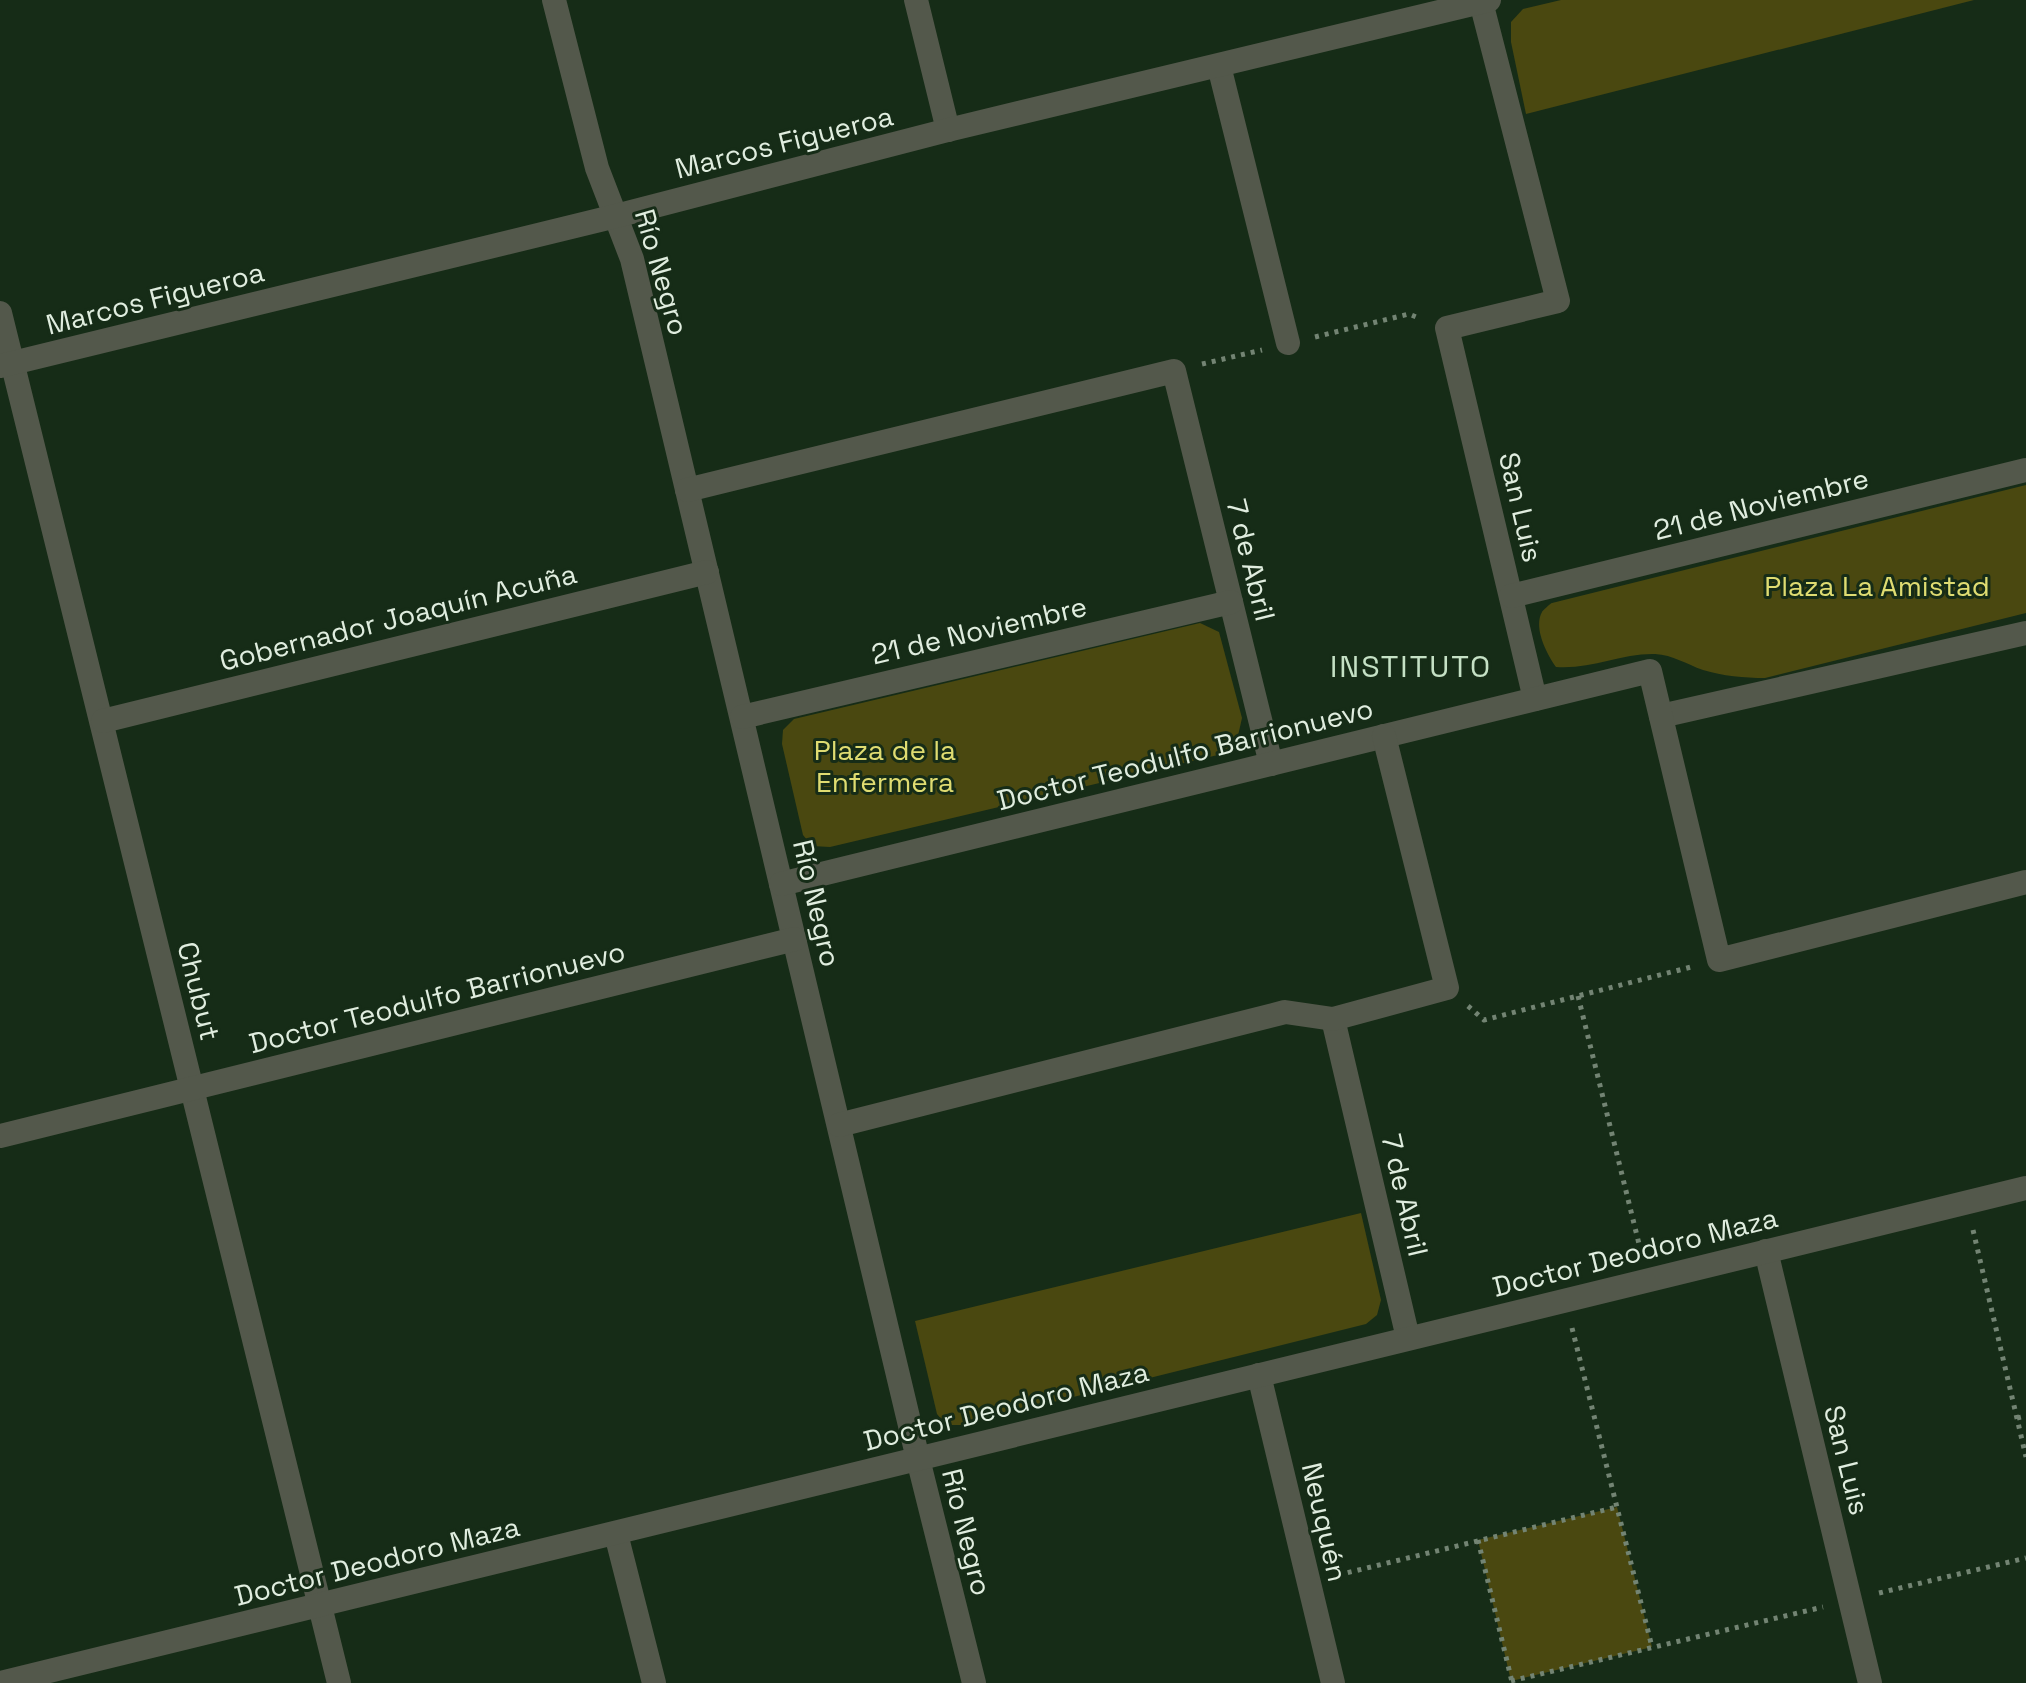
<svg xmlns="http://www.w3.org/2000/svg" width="2026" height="1683" font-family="'Space Grotesk',sans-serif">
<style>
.green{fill:#4a4810}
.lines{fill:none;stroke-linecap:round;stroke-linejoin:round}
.path{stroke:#738473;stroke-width:5;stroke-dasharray:4 6;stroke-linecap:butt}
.minor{stroke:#53584b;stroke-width:24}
.labels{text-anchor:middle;stroke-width:6;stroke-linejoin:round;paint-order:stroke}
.street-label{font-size:28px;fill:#e0eddf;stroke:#162c17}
.park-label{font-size:28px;fill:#dfdc71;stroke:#162c17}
.neighbourhood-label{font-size:30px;letter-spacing:2px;fill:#c5e1c5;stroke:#162c17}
</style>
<rect width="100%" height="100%" fill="#162c17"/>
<g class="green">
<path d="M1561,0H1974L1526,114L1511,42V22L1523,9Z"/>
<path d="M2026,485V613L1765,678C1744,678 1723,676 1703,670C1686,664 1673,655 1655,654C1622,653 1589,670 1556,667C1547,654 1533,628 1542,612C1542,611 1551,603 1552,603Z"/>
<path d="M1200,623L1219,632L1242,718L1237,740L1222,754L830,847L812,846L803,835L782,744L783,730L794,719Z"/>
<path d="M1361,1213L1381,1300L1377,1315L1366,1324L961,1425H946L937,1414L915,1321Z"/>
<path d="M1617,1507L1652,1647L1511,1681L1478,1540Z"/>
</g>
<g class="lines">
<g class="path">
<path d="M1315,337L1409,314L1421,319"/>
<path d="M1202,364L1262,350"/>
<path d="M1578,996L1641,1252"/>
<path d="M1468,1006L1484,1020L1691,967"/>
<path d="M1973,1230L2026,1457"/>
<path d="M1572,1328L1652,1647"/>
<path d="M2017,1418L2026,1416"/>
<path d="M1478,1540L1512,1682"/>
<path d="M1338,1575L1617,1507"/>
<path d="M1879,1593L2026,1558"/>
<path d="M1511,1681L1823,1607"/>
</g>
<g class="minor">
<path d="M554,0L597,168L632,259L918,1459L974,1683"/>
<path d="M916,0L948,130"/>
<path d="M1481,2L1558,301L1447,328L1535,699"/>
<path d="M1219,66L1288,343"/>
<path d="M0,313L339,1683"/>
<path d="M0,366L616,216L948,130L1489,0"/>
<path d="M687,490L1174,371L1271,764"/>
<path d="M1511,596L2026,470"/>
<path d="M1661,716L2026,633"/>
<path d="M742,717L1231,602"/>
<path d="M103,721L707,572"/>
<path d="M781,884L1650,671L1719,960L2026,882"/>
<path d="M1333,1019L1408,1338"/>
<path d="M839,1125L1285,1012L1333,1019L1447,988L1384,736"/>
<path d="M0,1136L795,939"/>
<path d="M1766,1251L1870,1683"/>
<path d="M1259,1375L1333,1683"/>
<path d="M616,1534L654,1683"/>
<path d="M0,1683L2026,1188"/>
</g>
</g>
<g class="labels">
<g class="street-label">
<text transform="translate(784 142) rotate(-14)" y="10">Marcos Figueroa</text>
<text transform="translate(662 272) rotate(74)" y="10">Río Negro</text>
<text transform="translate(155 298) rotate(-14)" y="10">Marcos Figueroa</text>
<text transform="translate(1761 504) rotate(-14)" y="10">21 de Noviembre</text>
<text transform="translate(1521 507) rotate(77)" y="10">San Luis</text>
<text transform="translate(1251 560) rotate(76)" y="10">7 de Abril</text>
<text transform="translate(398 617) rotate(-14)" y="10">Gobernador Joaquín Acuña</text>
<text transform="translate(979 630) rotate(-13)" y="10">21 de Noviembre</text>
<text transform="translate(1185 754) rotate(-14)" y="10">Doctor Teodulfo Barrionuevo</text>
<text transform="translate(817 903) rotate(77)" y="10">Río Negro</text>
<text transform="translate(199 991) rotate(76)" y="10">Chubut</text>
<text transform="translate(437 997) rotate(-14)" y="10">Doctor Teodulfo Barrionuevo</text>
<text transform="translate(1405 1195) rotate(77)" y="10">7 de Abril</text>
<text transform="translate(1635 1252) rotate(-14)" y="10">Doctor Deodoro Maza</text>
<text transform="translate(1006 1406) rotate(-14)" y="10">Doctor Deodoro Maza</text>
<text transform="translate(1847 1460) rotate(76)" y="10">San Luis</text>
<text transform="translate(1325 1522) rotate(77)" y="10">Neuquén</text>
<text transform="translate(967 1532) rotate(76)" y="10">Río Negro</text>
<text transform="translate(377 1561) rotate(-14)" y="10">Doctor Deodoro Maza</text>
</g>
<g class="park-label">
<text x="1877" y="596">Plaza La Amistad</text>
<text x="885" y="760">Plaza de la<tspan x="885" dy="32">Enfermera</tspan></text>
</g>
<g class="neighbourhood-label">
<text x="1411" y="677">INSTITUTO</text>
</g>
</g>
</svg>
